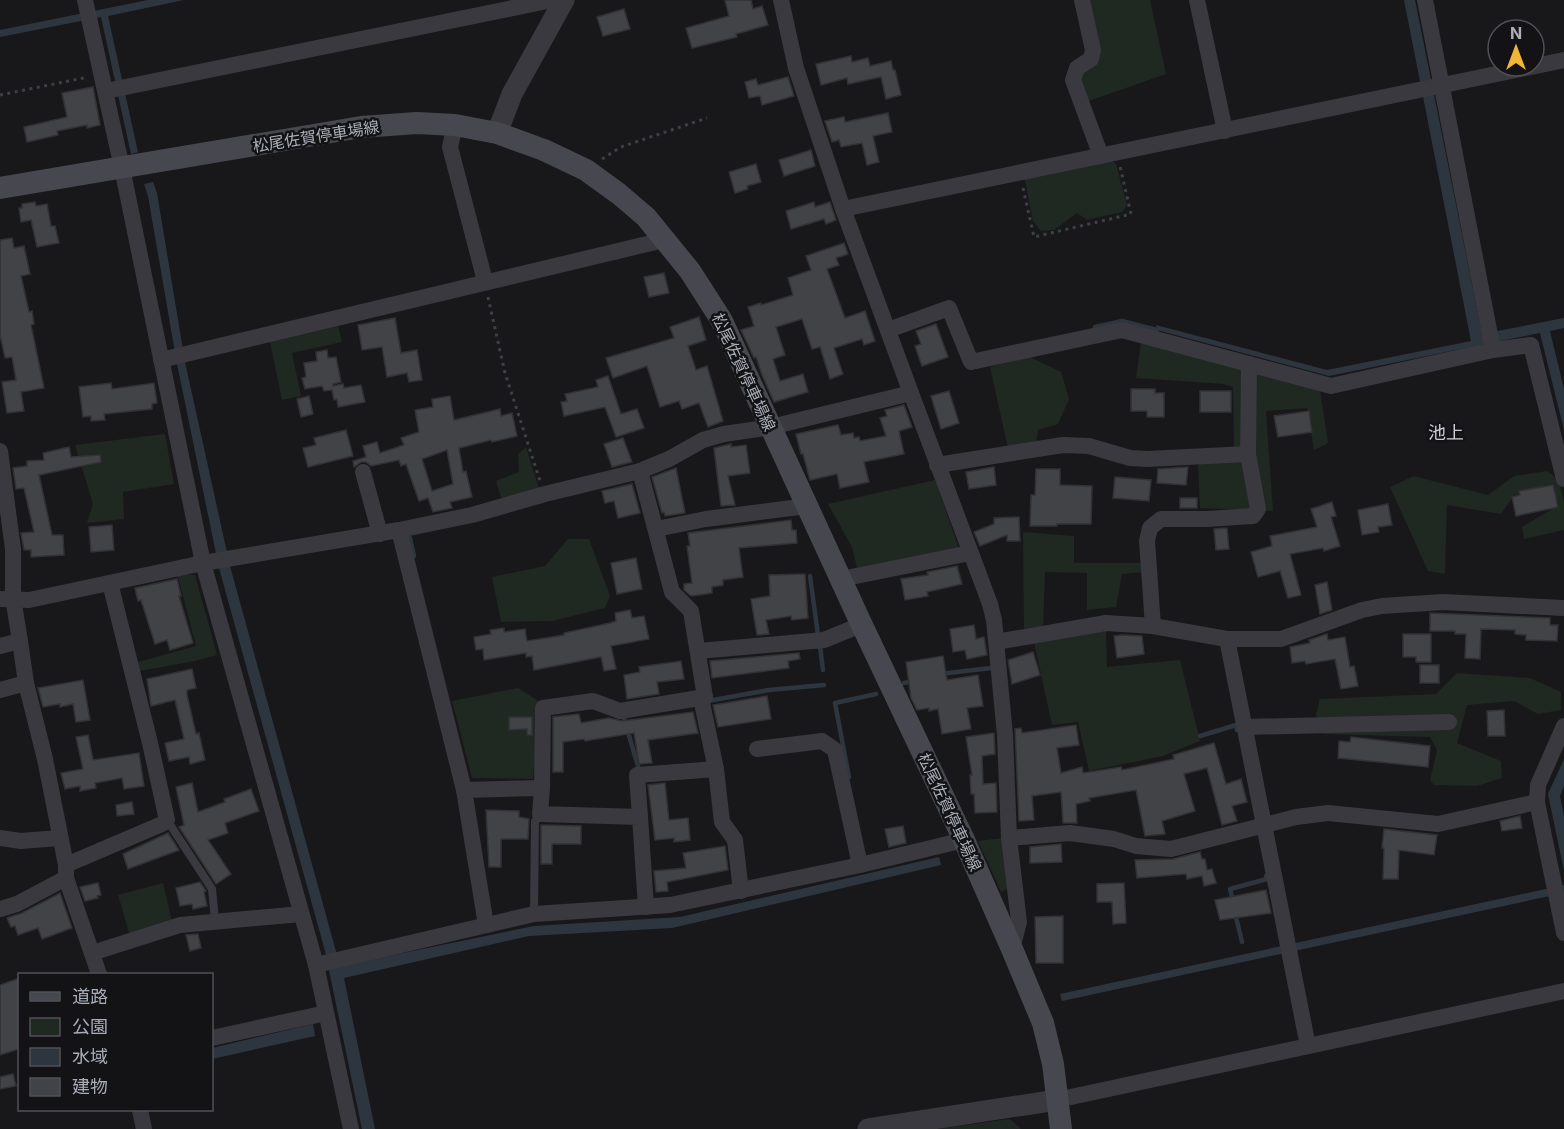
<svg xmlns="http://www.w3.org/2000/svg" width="1564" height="1129" font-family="Inter,'Noto Sans JP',sans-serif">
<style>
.green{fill:#1f2821}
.water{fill:#2d363e}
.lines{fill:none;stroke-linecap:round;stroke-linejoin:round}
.stream{stroke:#2d363e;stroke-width:4.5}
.building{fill:#424347;stroke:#323236;stroke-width:1.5;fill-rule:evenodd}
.path{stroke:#3f4046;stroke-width:3;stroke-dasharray:3 4.5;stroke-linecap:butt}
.service{stroke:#39393f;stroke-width:8}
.minor{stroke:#39393f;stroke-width:16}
.tertiary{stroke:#39393f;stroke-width:21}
.secondary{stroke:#47484f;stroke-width:22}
.labels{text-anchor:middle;stroke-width:5;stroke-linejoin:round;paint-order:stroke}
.street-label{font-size:16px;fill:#aaaeb9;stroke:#131315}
.neighbourhood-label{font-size:18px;fill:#cbcdd5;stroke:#131315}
</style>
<rect width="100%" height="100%" fill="#18181a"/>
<g class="green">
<path d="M1086,0H1150L1166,74L1086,102L1077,81L1080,69L1096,60Z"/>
<path d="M1109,159L1116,164L1127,205L1122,212L1087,220L1077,213L1054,230L1041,231L1033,221L1024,176Z"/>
<path d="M338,326L342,342L292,353L301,396L282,400L270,342Z"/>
<path d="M1141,342L1320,390L1328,443L1314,450L1307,408L1266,411L1273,511L1200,508L1198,465L1234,453L1233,387L1223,384L1136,378Z"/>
<path d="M1030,357L1061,372L1069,399L1058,424L1038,430L1036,446L1008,448L990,367Z"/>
<path d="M165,434L174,484L123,492L124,519L87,523L93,504L75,445Z"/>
<path d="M526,447L539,489L502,500L496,481L519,472L518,454Z"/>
<path d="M1547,471L1559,480L1564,502V530L1524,539L1522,527L1559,505L1552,486L1514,495L1501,514L1447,505L1445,574L1428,571L1390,487L1414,476L1488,495L1514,476Z"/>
<path d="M935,480L960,551L858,572L852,547L828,504Z"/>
<path d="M1023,532L1074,536V563H1145V572L1122,574L1116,607L1087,610V573L1045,572L1043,629L1024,633Z"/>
<path d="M568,539H589L610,596L605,608L552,621L501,622L492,577L545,566Z"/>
<path d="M177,573L195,575L217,655L195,661L140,671L138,662L196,646Z"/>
<path d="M1106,631L1107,667L1180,660L1200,741L1163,756L1089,771L1078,722L1052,725L1034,642Z"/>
<path d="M1457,673L1530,678L1561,692V710L1538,714L1514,701L1467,705L1457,743L1501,761L1502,778L1477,786L1434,785L1430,780L1437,750L1430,737L1322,734L1316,714L1320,699L1436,694Z"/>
<path d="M518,688L540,702L533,779L472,778L452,701Z"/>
<path d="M1003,838L1010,888L1001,892L978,841Z"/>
<path d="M163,883L172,921L130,936L118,895Z"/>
<path d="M1010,1119L1021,1129H937Z"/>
</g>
<g class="water">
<path d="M148,0H184L108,16L138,152L131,154L101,17L0,37V30Z"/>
<path d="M1404,0H1415L1482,334L1564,318V328L1550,331L1564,389V430L1540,333L1329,376L1157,330L1156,325L1327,370L1471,341Z"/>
<path d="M153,182L157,193L185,362L230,566L340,966L534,926L680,917L939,857L941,865L672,928L529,936L344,978L375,1129H362L325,951L219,568L177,364L148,196L144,184Z"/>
<path d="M1564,759V786L1560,796L1564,816V871L1548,794Z"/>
<path d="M1564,885V893L1062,1001L1060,994Z"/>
<path d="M313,1024L315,1036L212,1059V1048Z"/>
</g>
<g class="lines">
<g class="stream">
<path d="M1095,327L1122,321L1157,330"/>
<path d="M410,538L414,556"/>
<path d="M810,576L818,635"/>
<path d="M820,646L823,670"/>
<path d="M940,674L991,668"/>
<path d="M904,683L915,681"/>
<path d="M708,701L769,690L824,685"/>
<path d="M623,715L640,773"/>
<path d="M1200,736L1236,725L1237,730"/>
<path d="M849,777L835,703L876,694"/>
<path d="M1233,901L1230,889L1267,879L1266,876"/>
<path d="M1235,913L1242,942"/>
</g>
</g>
<g class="building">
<path d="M725,0H751L753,9L762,6L768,25L736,34L737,37L692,48L686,28L729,16Z"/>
<path d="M624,9L630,29L603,36L597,17Z"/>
<path d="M851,56L852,62L868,58L870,66L891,61L893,70H895L901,95L886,99L881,77L848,84L847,78L821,85L816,64Z"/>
<path d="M788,77L794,96L762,105L760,96L749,98L745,82L756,79L758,85Z"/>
<path d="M93,87L100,125L87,128V125L57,131L58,135L27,142L24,127L67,117L62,93Z"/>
<path d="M888,113L892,132L873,136L879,162L867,165L862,143L841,147L839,140L832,142L825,121L844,117L845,122Z"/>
<path d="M811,150L815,166L784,176L779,160Z"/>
<path d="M756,164L761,182L747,186L748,189L735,193L729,172Z"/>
<path d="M35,202L36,206L47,204L51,226H55L59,243L37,247L31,220L21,222L19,208H22V204Z"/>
<path d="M814,202L815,207L830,202L836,220L826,224L824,219L791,229L786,211Z"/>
<path d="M12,238L14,248L24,246L30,274L21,276L29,312L32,311L34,324L31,325L44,388L21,392L24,411L7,413L2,382L16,380L12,357L5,358L0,335V240Z"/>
<path d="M844,243L848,254L836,258L839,265L827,269L845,318L865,311L875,341L864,345L862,339L834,348L843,374L830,379L820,347L812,349L802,319L776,327L785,355L773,359L780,381L803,374L808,392L774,402L762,375L756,357L754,358L741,330L754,326L748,307L761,303V305L793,295L788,278L811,270L806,256Z"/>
<path d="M664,273L669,293L649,297L644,277Z"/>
<path d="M699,317L706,340L688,346L696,370L707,366L723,421L708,427L699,403L682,409L679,401L660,407L647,366L613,378L606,358L674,338L670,327Z"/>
<path d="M395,318L401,353L417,350L422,380L409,382L407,373L387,377L382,347L362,350L358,325Z"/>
<path d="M936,324L948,357L922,366L915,346L921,344L916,331Z"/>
<path d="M327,350L328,358L336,357L341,382L333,384V386L343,384L344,388L361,385L365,402L338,407L337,399L334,400L332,390L324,391L322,386L305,389L302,378L306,377L304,363L317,361L316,352Z"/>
<path d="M608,376L621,414L637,409L644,428L616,437L605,407L564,416L561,402L567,401L565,394L598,387L596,380Z"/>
<path d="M111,383L112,389L154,383L157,403L152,404V409L104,414L105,420L91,421V416L83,417L79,387Z"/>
<path d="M1131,389H1155V393H1164V417H1147V411H1131Z"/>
<path d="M949,391L959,423L941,429L931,396Z"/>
<rect x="1200" y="391" width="31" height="21"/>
<path d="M309,396L313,414L301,417L297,399Z"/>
<path d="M450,396L454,420L500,409L501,416L512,413L517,436L492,442L491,440L459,448L463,472L466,471L472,497L450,502L452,508L433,512L428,498L419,501L406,464L401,466L399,460L371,466L366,462H361L354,467L353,461L366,457L363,446L377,442L380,453L404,445L401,438L419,432L415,410L433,407L432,399ZM447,450L453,484L432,491L422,459Z"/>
<path d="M904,405L912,427L899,431L904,454L864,462L869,482L840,488L837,474L810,480L803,454H801L796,434L838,425L841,435L853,433L854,438L859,437L860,441L886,436L880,418L887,416L885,410Z"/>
<path d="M1309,411L1312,432L1278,437L1274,416Z"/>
<path d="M346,430L353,456L308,467L303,448L316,445L314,438Z"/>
<path d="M623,438L632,462L612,467L604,444Z"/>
<path d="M731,444V447L746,445L750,473L728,476L735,505L721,506L714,448Z"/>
<path d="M69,447L71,457L100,455L101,462L39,475L52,535H63L64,555L31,557V550H24L21,533L34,532L24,488L16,489L13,468L27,466V461L44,460L43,453Z"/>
<path d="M994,467L996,485L969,489L966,472Z"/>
<path d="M1188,467L1186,485L1157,483L1158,469Z"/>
<path d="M676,468L685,513L665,516L664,512L662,513L652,477Z"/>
<path d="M1036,469H1060V485L1092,486L1091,524H1057V526H1030L1031,495H1035Z"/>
<path d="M1115,477L1151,480L1149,501L1113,498Z"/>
<path d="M632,484L640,513L618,518L614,501L605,503L602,491Z"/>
<path d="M1553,485L1558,507L1516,516L1512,497L1520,495L1519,491Z"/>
<rect x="1180" y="498" width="17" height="10"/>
<path d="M1332,502L1336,516L1331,517L1340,546L1324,551L1323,548L1290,554L1301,595L1288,598L1280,571L1258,577L1251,552L1272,546L1270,536L1317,527L1311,509Z"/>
<path d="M1388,504L1392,525L1378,527L1379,532L1362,535L1358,510Z"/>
<path d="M1019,517L1020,541H1007V535L980,546L974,532L994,524V518Z"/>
<path d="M791,520L792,530H796L797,543L739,548L743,577L723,580V585L712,587V593L691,596L684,590V584L692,583L687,546H690L688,533Z"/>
<path d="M112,525L114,550L91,552L89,527Z"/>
<path d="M1227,528L1229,549L1216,550L1214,529Z"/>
<path d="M636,558L642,589L617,594L611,563Z"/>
<path d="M957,566L962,584L927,592L928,596L905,600L901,579L928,575L927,572Z"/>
<path d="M805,574L808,618L792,620L791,616L766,620L769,634L757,635L751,599L770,596L769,575Z"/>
<path d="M177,579L181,596H179L193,643L170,650L167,640L155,644L141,600L138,601L135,588Z"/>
<path d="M1327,582L1332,610L1320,614L1315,585Z"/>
<path d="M630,610L632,618L644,616L649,639L611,646L616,669L604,671L601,657L534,670L532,656L526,657V653L484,660L483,649L476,650L474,637L491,634L490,630L504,628V632L525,629L527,641L564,635V633L610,623L616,621L615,613Z"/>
<path d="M1430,613L1550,618V625H1558L1557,641L1526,640V635L1515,634V630L1481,629L1480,659L1465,658L1466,634H1455V631H1430Z"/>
<path d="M974,625L976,639L984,637L987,655L967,659L965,650L953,652L950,629Z"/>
<path d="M1327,634L1328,640L1345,637L1350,667L1354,666L1358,686L1341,689L1335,659L1306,664L1305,661L1292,663L1290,647L1310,643L1309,640Z"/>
<path d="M1403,634H1431V662H1416V657H1403Z"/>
<path d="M1123,635L1142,636L1144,654L1117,658L1114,636Z"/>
<path d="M1033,652L1040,675L1012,684L1008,660Z"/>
<path d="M799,653L800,659L788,661L789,668L712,678L710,661Z"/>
<path d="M943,656L947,680L978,675L983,706L967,708L971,729L942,734L938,709L929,711V708L917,710L911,698L906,662Z"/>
<path d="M681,661L684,679L657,682L659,694L627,699L624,675L640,672L639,667Z"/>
<rect x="1420" y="665" width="19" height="18"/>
<path d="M192,669L196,688L187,690V695L196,734L199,733L205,760L190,764L189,757L169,761L165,743L184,739L175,700L151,706L147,679Z"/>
<path d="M83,680L90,720L76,722L73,704L60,707V704L43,707L38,688Z"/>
<path d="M767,696L771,719L718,727L713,705Z"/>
<path d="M1504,710L1505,736H1488L1487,711Z"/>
<path d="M693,712L698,733L648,740L652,763L639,764L634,733L585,741L584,739L563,742V772H553V717L579,714L581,723L609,718L622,721Z"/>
<path d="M509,717H532V735H527V729L509,730Z"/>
<path d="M1076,725L1079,745L1057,748L1061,773L1082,767L1083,773L1121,767L1122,770L1174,759L1173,755L1214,743L1226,784L1241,779L1247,802L1232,806L1237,821L1222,825L1207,768L1184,774L1195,811L1162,821L1165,834L1145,836L1136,790L1089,798L1090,801L1076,804L1077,823H1063L1061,792L1032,796L1034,820L1019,821L1015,729L1021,728L1022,733Z"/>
<path d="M994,733L995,754L982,756L983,784L996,783L997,812L975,813L974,794H971L970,775H972L966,737Z"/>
<path d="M88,735L93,760L139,753L144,786L124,789L122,778L95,783L96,788L80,791V786L65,789L61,773L83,769L76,737Z"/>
<path d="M1351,737L1430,746L1428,767L1338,758L1339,741L1350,742Z"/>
<path d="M192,783L198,812L225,802L224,799L251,789L259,811L225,823L228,833L208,840L231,874L216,884L179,827L184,825L176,787Z"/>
<path d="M665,783L669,820L688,818L690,840L674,842V838L655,840L648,785Z"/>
<path d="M132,802L134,814L117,816L116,805Z"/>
<path d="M486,810L519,811V817L529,819L528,839H501V867H489Z"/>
<path d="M1520,816L1522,828L1502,831L1500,821Z"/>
<path d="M541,825L581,826V844H552V864H541Z"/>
<path d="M903,826L906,843L889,847L885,829Z"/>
<path d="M1384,829L1437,835L1434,855L1399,850L1398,879H1383L1384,848H1382Z"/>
<path d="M168,833L179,850L128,869L123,854Z"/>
<path d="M1061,844L1062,862L1030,863V847Z"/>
<path d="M725,846L728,870L667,882L668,891L656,892L654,871L686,868L683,853Z"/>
<path d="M1200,852L1202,859H1205L1207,870L1212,869L1216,883L1204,886L1202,876L1187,879L1186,874L1137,878L1135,860L1173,859Z"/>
<path d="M200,882L206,891L204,892L207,906L193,909L192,904L180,906L176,888Z"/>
<path d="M98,883L101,895L97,896L98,898L85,901L80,887Z"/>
<path d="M1124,883L1126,923L1113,924L1112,902H1097V884Z"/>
<path d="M1266,890L1271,913L1220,920L1215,900Z"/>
<path d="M60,893L72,928L42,939L38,928L18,935L15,926L11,927L7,918L22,913Z"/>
<path d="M1063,916V963H1036L1035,917Z"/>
<path d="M198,934L201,948L190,951L186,935Z"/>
<path d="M20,978L19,1049L0,1055V985Z"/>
<path d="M13,1074L16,1086L0,1089V1077Z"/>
</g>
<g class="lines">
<g class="path">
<path d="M0,95L88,77"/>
<path d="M602,159L621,147L707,118"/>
<path d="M1023,188L1034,237L1131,214L1120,166"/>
<path d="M488,297L505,373L540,481"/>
</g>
<g class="service">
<path d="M167,820L212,889L215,920"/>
<path d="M534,914L535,821L540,814"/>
</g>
<g class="minor">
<path d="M85,0L122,168L203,563L399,530L472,515L545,494L640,471L669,459L703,440L724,434L771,427L911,393L843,209L796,68L781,0"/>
<path d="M1082,0L1093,50L1091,59L1077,68L1073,80L1101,156"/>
<path d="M1197,0L1225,131"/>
<path d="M1425,0L1493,350"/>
<path d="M106,91L552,0L562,4"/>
<path d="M455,125L450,147L485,281"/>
<path d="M843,209L1564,60"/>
<path d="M888,330L949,308L971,362L1122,330L1331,386L1493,350L1531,345L1564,479"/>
<path d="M161,360L664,240"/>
<path d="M911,393L990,604L994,620L1005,735L1009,838L1019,922L1012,949"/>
<path d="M0,451L13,549V598L20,641L26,683L45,759L66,865V878L99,974"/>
<path d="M937,465L1063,445L1089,446L1130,458L1147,459L1248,454L1249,364"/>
<path d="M640,471L672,592L691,611L705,697L702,703L716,769L722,822L735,840L741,891"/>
<path d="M363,472L380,534"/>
<path d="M656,529L706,519L807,506"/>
<path d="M399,530L464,790L486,925"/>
<path d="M841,579L970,553"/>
<path d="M0,599L29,600L203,563L316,965L351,1129"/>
<path d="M1153,626L1147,541L1150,528L1161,519H1207L1253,516L1258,509L1248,454"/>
<path d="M1227,639L1308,1046"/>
<path d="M996,642L1106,623L1153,626L1227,639H1281L1362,610L1382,606L1443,602L1564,608"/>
<path d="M0,646L20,641"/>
<path d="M698,651L824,640L851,629L860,621"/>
<path d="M0,690L26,683"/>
<path d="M1564,726L1538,785L1537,802L1564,933"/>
<path d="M1245,727L1449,722"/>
<path d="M757,749L822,741L835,750L860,865"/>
<path d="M542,788L540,814L640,817L646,907"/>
<path d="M464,790L542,788L543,708L593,701L620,711L705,697"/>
<path d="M640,817L637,775L716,769"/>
<path d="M0,838L21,841L59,838"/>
<path d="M1009,838L1070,833L1114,839L1136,846L1171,849L1296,817L1328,813L1438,824L1537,802"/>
<path d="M66,865L162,824L167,820L150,743L110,583"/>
<path d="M0,909L17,904L66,878"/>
<path d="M92,953L180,925L301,914"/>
<path d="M316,965L534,914L670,905L860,865L964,840"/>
<path d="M212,1038L326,1013"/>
<path d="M1057,1100L1564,991"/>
<path d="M140,1110L144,1129"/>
</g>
<g class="tertiary">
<path d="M497,133L512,94L564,0"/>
<path d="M868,1129L1057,1100"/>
</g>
<path class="secondary" d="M0,188L361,127L417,123L455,125L497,133L544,150L586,170L619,194L646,217L690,271L722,321L860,621L964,840L1012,949L1043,1023L1053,1064L1061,1129"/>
</g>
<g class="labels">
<g class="street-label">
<text transform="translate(316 136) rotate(-9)" y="6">松尾佐賀停車場線</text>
<text transform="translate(744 372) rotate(65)" y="6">松尾佐賀停車場線</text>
<text transform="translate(950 812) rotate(65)" y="6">松尾佐賀停車場線</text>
</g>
<g class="neighbourhood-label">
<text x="1446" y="439">池上</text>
</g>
</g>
<rect x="18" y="973" width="195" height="138" fill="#131315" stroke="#4f5157" stroke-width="1.5"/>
<rect x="30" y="992" width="30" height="9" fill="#47484f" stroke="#4f5157" stroke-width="1.5"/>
<text x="72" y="1003" font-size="18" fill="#aaaeb9">道路</text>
<rect x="30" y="1018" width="30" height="18" fill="#1f2821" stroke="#4f5157" stroke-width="1.5"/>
<text x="72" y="1033" font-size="18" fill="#aaaeb9">公園</text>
<rect x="30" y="1048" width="30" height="18" fill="#2d363e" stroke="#4f5157" stroke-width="1.5"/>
<text x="72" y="1063" font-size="18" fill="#aaaeb9">水域</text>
<rect x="30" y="1078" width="30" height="18" fill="#424347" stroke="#4f5157" stroke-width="1.5"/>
<text x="72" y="1093" font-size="18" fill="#aaaeb9">建物</text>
<g transform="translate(1516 48)"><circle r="28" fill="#131315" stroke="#4f5157" stroke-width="1.5"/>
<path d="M0-4.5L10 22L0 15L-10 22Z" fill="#f2b637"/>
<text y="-9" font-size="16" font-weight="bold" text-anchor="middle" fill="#aaaeb9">N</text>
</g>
</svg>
